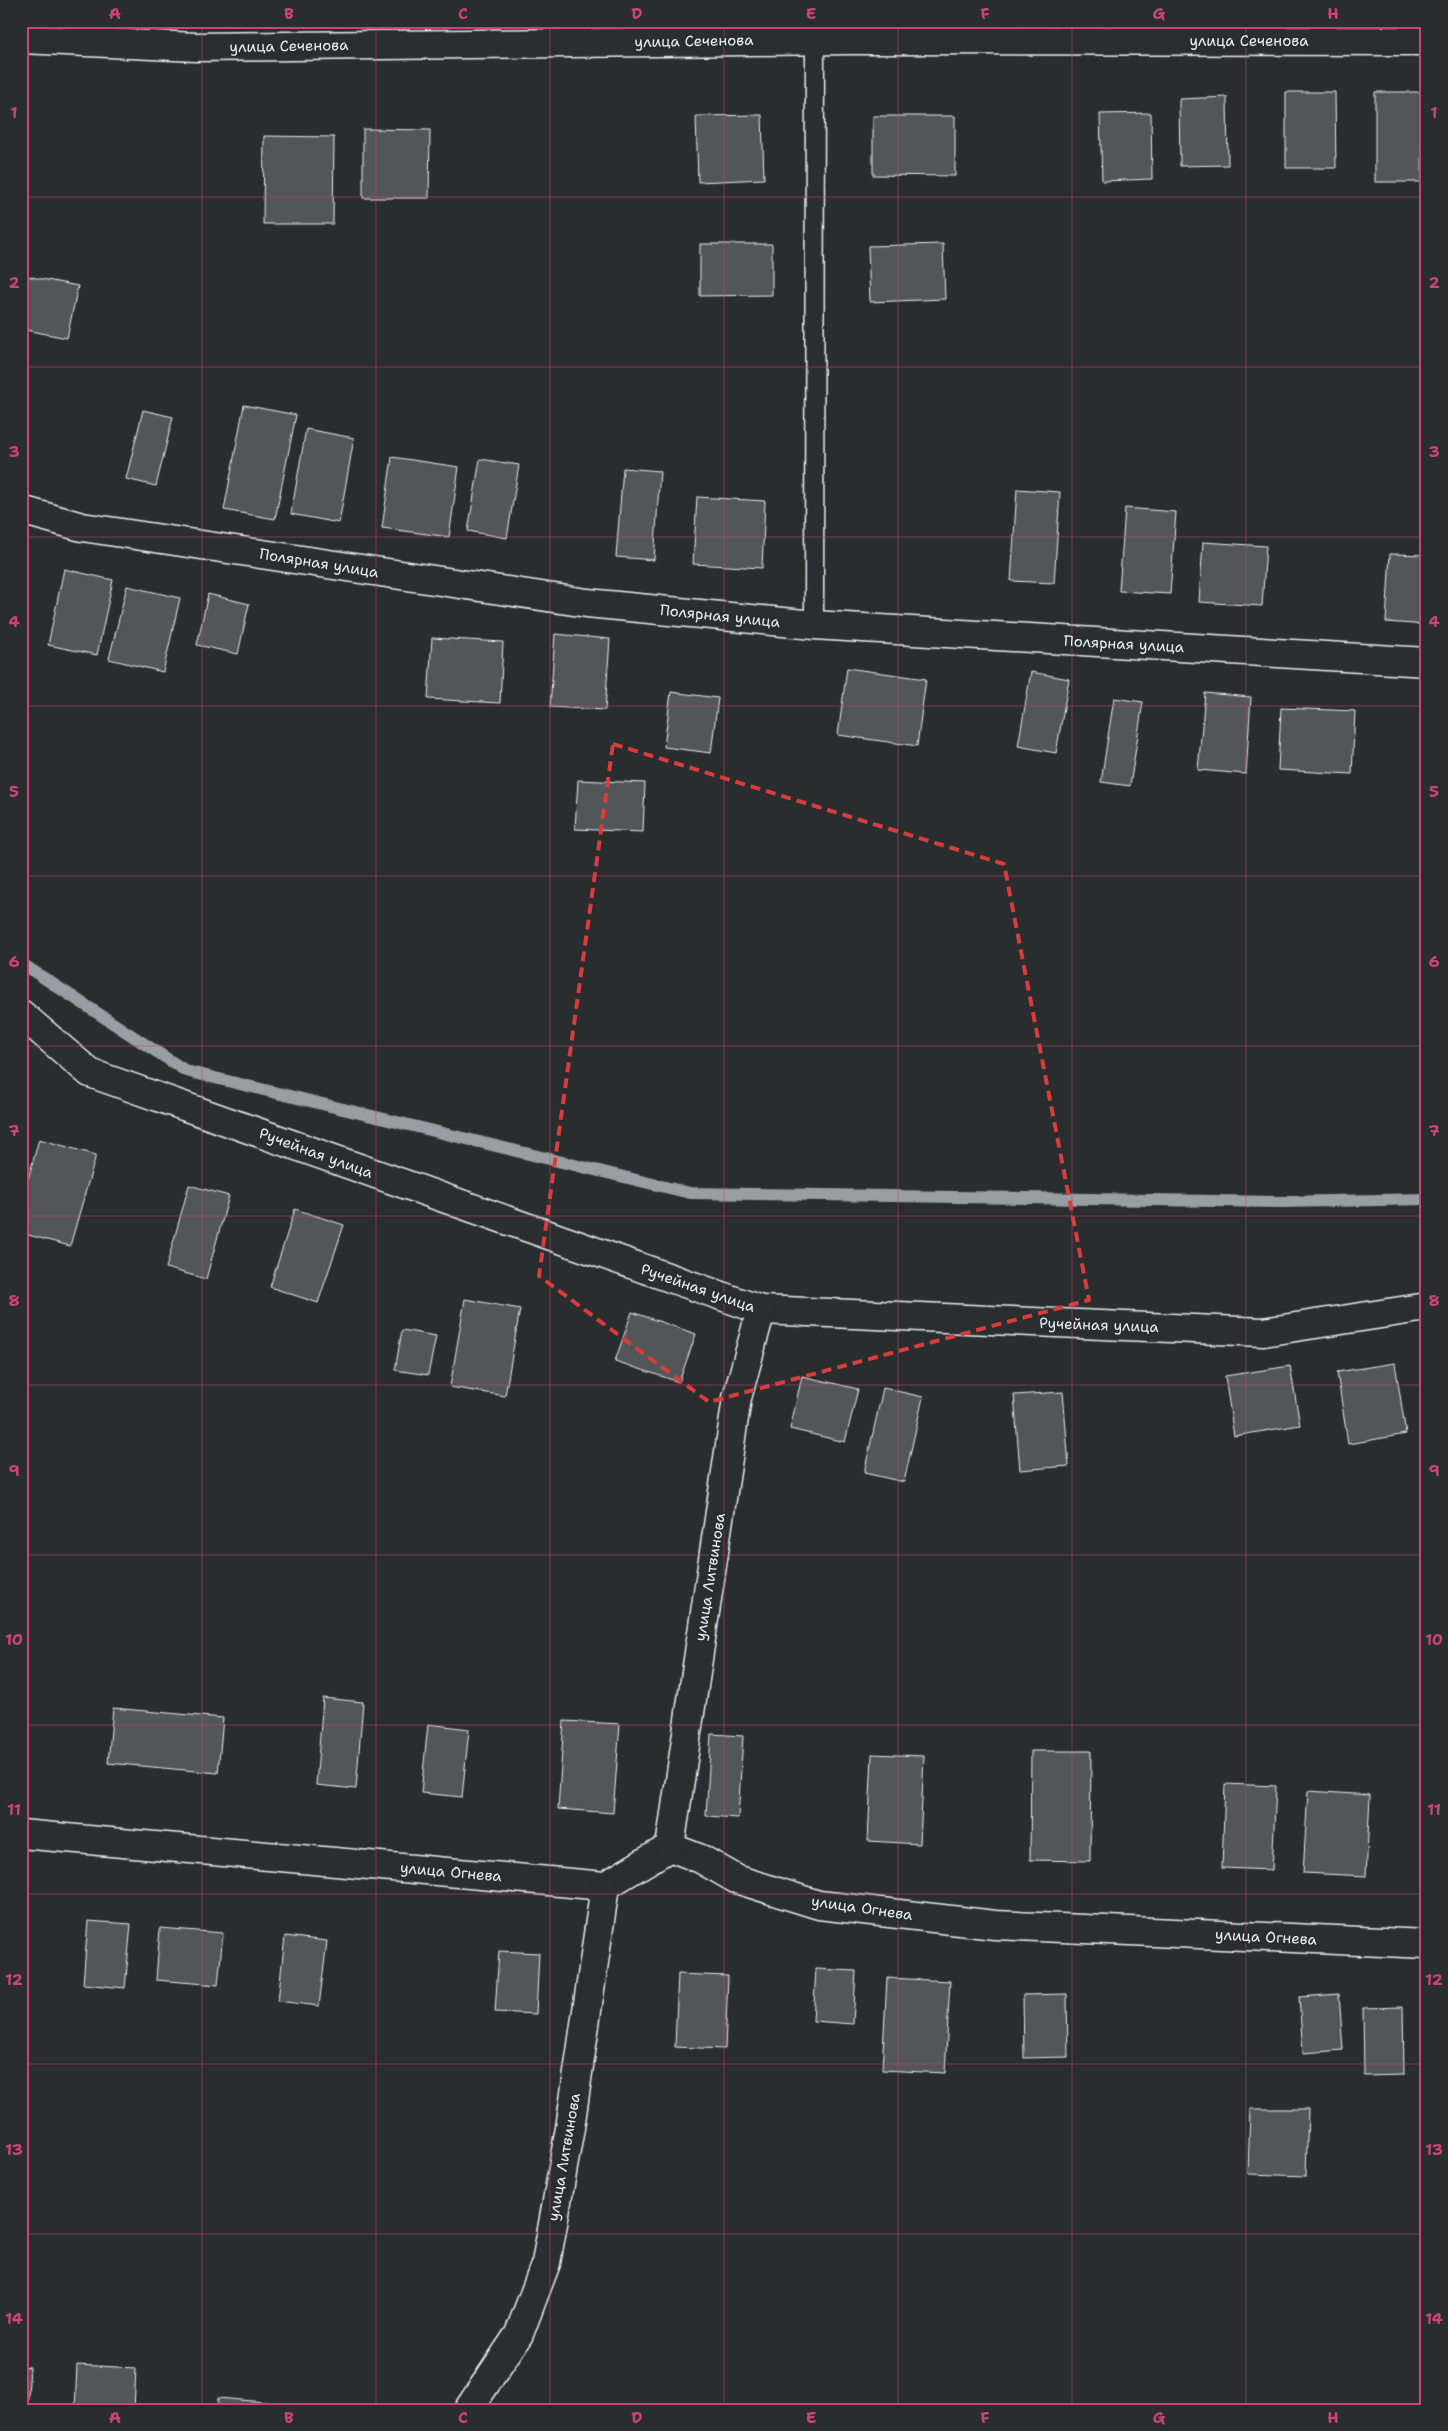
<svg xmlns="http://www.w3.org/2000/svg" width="1448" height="2431" font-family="'Shantell Sans',sans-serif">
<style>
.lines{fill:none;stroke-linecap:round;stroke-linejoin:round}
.stream{stroke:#989fa3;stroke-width:12}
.building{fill:#535759;stroke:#e8f1f8}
.service-casing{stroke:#e8f1f8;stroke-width:21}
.minor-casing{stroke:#e8f1f8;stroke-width:31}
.service{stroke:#2a2d2e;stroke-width:18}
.minor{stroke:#2a2d2e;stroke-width:28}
.marked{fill:none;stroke:#d83c3d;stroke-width:4;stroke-dasharray:10 6;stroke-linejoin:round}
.grid{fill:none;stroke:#ca437a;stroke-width:1;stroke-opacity:0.55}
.labels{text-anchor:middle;stroke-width:4;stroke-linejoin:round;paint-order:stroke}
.street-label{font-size:15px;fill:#e8f1f8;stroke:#2a2d2e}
.neatline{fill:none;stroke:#ca437a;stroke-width:2}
.grid-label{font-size:16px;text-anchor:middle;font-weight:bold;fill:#ca437a}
</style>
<rect width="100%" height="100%" fill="#2a2d2e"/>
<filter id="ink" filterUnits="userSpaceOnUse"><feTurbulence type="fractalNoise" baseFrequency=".02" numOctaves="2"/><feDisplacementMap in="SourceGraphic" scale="10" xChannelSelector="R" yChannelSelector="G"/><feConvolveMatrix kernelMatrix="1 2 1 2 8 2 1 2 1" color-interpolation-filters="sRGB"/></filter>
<g filter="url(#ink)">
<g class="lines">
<path class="stream" d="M21,963L186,1071L690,1193L1283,1202L1427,1199"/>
</g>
<g class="building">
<path d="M1286,92H1335L1336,168H1286Z"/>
<path d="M1375,92H1423L1422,182H1375Z"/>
<path d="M1227,97L1228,165L1180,166L1179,99Z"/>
<path d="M1151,113L1152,179L1102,181L1100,114Z"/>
<path d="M762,115L764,179L698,182L696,116Z"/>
<path d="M873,116H955V176L873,175Z"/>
<path d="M363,129L430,130L429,198H363Z"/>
<path d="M264,136L334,137L333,224H263Z"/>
<path d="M700,244H772V295L700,296Z"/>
<path d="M943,244L945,299L870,302L868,246Z"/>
<path d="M21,275L78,286L67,338L21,329Z"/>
<path d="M244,405L296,415L275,519L224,510Z"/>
<path d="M143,410L173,417L156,486L126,479Z"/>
<path d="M306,429L354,438L339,523L291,514Z"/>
<path d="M392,457L459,467L449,537L382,528Z"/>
<path d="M480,459L519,465L507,538L468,531Z"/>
<path d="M623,468L660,471L654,560L616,557Z"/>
<path d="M1017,489L1060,492L1054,583L1011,581Z"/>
<path d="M697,497L765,501L762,568L693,564Z"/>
<path d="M1125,508L1176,512L1170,594L1119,591Z"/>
<path d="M1203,542L1266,546L1262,606L1199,602Z"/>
<path d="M1390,554L1427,555V625L1386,622Z"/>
<path d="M64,569L113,580L97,655L48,645Z"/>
<path d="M127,586L180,598L163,672L109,659Z"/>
<path d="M208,594L249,604L238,654L197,645Z"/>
<path d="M555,634L610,639L605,710L550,707Z"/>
<path d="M432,638L503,642L500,703L428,699Z"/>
<path d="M847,668L926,679L917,746L838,735Z"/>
<path d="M1031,672L1069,679L1056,753L1018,746Z"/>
<path d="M671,692L718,698L711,753L664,747Z"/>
<path d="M1205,693L1251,697L1246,774L1198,770Z"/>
<path d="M1114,698L1143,702L1130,786L1101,782Z"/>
<path d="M1281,708L1355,711L1352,774L1278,770Z"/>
<path d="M578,780L645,783L643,832L575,829Z"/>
<path d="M39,1139L96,1155L70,1246L21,1233V1205Z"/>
<path d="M189,1185L229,1196L206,1279L166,1268Z"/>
<path d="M295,1209L344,1225L318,1303L270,1287Z"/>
<path d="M465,1299L520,1309L505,1396L450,1387Z"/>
<path d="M632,1312L696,1334L679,1382L615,1361Z"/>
<path d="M402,1330L436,1336L428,1375L395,1370Z"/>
<path d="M1395,1363L1406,1434L1348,1444L1337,1372Z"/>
<path d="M1290,1366L1300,1425L1234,1436L1225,1376Z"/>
<path d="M802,1376L858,1389L845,1442L790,1429Z"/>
<path d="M883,1388L923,1397L904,1482L864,1473Z"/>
<path d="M1063,1392L1069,1466L1020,1470L1014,1395Z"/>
<path d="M323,1698L363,1702L356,1789L316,1785Z"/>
<path d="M113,1708L223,1718L218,1773L108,1763Z"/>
<path d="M564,1721L620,1724L613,1813L558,1809Z"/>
<path d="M428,1724L469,1729L462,1797L421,1793Z"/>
<path d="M711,1734L743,1736L738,1818L706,1816Z"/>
<path d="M1031,1751H1091L1090,1861L1030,1860Z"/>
<path d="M872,1754L924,1756L920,1844L868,1841Z"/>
<path d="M1225,1784L1276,1786L1272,1870L1222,1868Z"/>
<path d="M1308,1791L1370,1795L1366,1876L1303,1873Z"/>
<path d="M88,1921L131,1924L125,1988L83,1984Z"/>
<path d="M160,1928L223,1933L218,1985L156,1980Z"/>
<path d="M285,1936L327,1941L319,2006L278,2001Z"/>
<path d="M499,1951L539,1953L536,2014L495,2012Z"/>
<path d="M816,1969L856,1971L853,2024L813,2021Z"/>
<path d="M678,1974L728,1976L725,2049L675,2047Z"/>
<path d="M887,1978L950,1981L945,2073L882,2070Z"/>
<path d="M1067,1994L1068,2057L1024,2058L1023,1995Z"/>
<path d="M1339,1994L1343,2050L1303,2053L1299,1997Z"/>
<path d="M1403,2007L1404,2075L1364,2076L1363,2008Z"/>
<path d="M1422,2016H1427V2086Z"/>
<path d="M1250,2109H1308L1306,2176L1248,2174Z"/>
<path d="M77,2365L136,2368L134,2410H75Z"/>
<path d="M21,2366L30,2367L27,2410H21Z"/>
<path d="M218,2398L277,2403L276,2410H217Z"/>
</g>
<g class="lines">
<defs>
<path id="service" d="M814,625L815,40"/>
<g id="minor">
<path d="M21,39L196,47L851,40L1427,41"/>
<path d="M21,510L82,527L587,603L814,625L1427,662"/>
<path d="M21,1014L90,1073L761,1310L1263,1332L1427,1307"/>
<path d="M21,1834L605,1886L670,1847L701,1859L736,1879L819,1905L995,1925L1427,1944"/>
<path d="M670,1847L737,1398L761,1310"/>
<path d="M468,2410L519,2334L546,2263L570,2128L605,1886"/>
</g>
</defs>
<use href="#service" class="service-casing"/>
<use href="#minor" class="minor-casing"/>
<use href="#service" class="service"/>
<use href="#minor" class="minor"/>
</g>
</g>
<path class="marked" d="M613,744L1004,864L1089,1300L709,1402L539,1276Z"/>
<path class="grid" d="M202,21V2410M376,21V2410M550,21V2410M724,21V2410M898,21V2410M1072,21V2410M1246,21V2410M21,197H1427M21,367H1427M21,537H1427M21,706H1427M21,876H1427M21,1046H1427M21,1216H1427M21,1385H1427M21,1555H1427M21,1725H1427M21,1894H1427M21,2064H1427M21,2234H1427"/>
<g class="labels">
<g class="street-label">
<text transform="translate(694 41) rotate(-1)" y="5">улица Сеченова</text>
<text x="1249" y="46">улица Сеченова</text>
<text transform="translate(289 46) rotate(-1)" y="5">улица Сеченова</text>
<text transform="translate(319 563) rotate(9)" y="5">Полярная улица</text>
<text transform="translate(720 616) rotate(6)" y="5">Полярная улица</text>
<text transform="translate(1124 644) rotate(3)" y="5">Полярная улица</text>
<text transform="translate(316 1153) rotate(20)" y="5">Ручейная улица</text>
<text transform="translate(698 1288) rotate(19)" y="5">Ручейная улица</text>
<text transform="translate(1099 1325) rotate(2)" y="5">Ручейная улица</text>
<text transform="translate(710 1577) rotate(-81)" y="5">улица Литвинова</text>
<text transform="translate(451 1872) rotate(5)" y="5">улица Огнева</text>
<text transform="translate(862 1908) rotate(8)" y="5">улица Огнева</text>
<text transform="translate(1266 1937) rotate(3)" y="5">улица Огнева</text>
<text transform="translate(564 2157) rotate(-80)" y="5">улица Литвинова</text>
</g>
</g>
<rect width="1448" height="2431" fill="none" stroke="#2a2d2e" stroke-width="55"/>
<rect x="28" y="28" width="1392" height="2376" class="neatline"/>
<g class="grid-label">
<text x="115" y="19">A</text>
<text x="289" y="19">B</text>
<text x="463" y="19">C</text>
<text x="637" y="19">D</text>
<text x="811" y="19">E</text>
<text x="985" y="19">F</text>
<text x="1159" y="19">G</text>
<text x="1333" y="19">H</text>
<text x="14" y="118">1</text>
<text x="1434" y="118">1</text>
<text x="14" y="288">2</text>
<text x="1434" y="288">2</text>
<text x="14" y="457">3</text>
<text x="1434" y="457">3</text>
<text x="14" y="627">4</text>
<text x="1434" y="627">4</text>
<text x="14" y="797">5</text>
<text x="1434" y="797">5</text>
<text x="14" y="967">6</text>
<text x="1434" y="967">6</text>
<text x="14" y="1136">7</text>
<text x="1434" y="1136">7</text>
<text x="14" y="1306">8</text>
<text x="1434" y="1306">8</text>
<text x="14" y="1476">9</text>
<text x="1434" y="1476">9</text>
<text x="14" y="1645">10</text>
<text x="1434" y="1645">10</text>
<text x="14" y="1815">11</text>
<text x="1434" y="1815">11</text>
<text x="14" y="1985">12</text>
<text x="1434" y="1985">12</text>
<text x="14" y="2155">13</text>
<text x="1434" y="2155">13</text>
<text x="14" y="2324">14</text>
<text x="1434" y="2324">14</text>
<text x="115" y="2423">A</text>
<text x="289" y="2423">B</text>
<text x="463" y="2423">C</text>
<text x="637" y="2423">D</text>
<text x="811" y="2423">E</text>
<text x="985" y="2423">F</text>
<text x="1159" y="2423">G</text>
<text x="1333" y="2423">H</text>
</g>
</svg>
